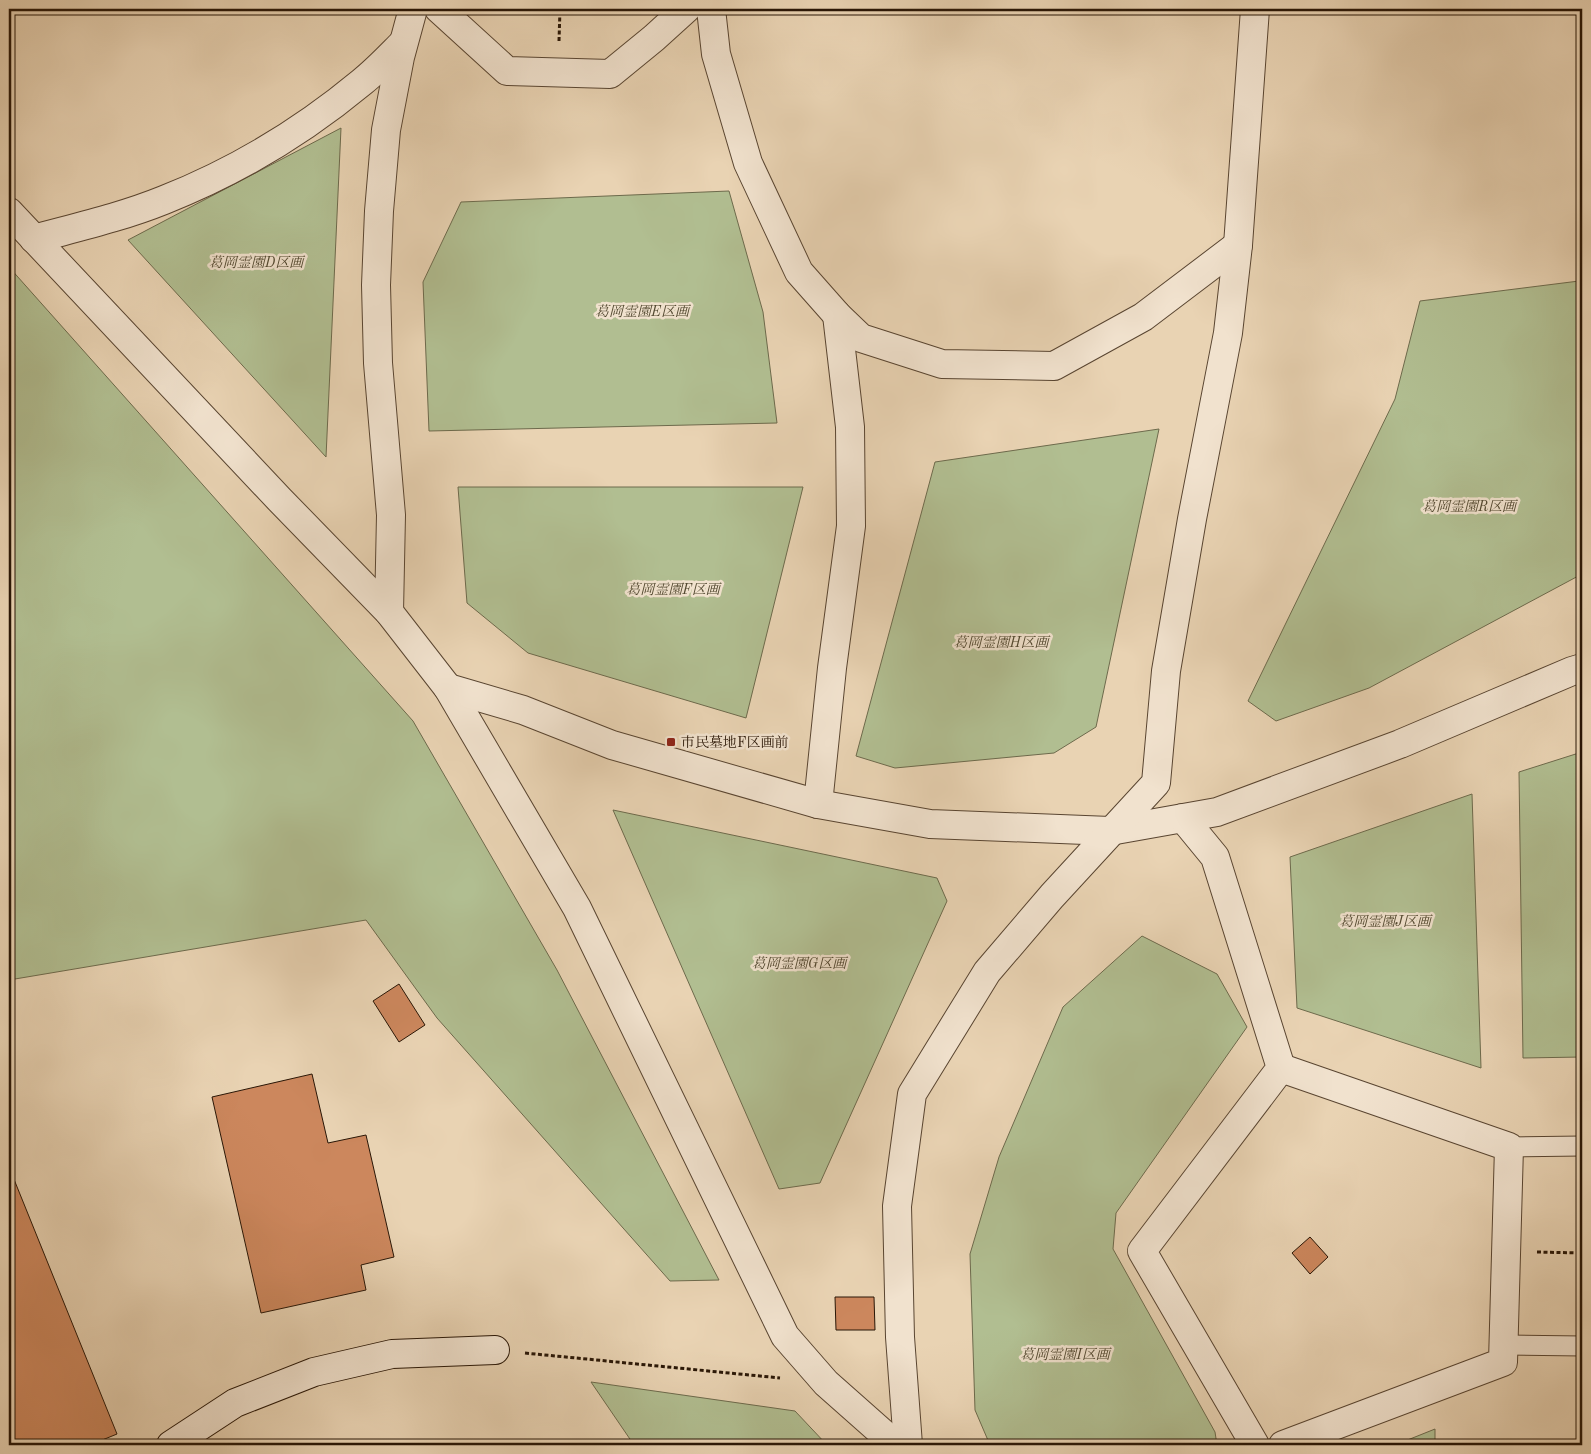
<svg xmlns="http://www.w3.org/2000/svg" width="1591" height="1454" font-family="'Old Standard TT','Noto Serif JP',serif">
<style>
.green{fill:#b1be91;stroke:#6d6a4c}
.building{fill:#cc875d;stroke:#291606}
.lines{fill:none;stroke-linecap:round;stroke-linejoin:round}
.lane-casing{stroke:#594531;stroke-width:21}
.street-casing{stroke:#594531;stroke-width:30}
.secondary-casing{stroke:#291606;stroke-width:30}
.path{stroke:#291606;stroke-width:3;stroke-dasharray:4 2.5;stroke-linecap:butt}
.lane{stroke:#f1e2ce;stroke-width:19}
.street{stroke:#f1e2ce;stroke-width:28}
.secondary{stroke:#f1e2ce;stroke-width:28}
.poi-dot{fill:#8f2418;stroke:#f1e2ce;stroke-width:2}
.labels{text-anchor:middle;stroke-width:5;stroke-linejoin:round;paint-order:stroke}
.park-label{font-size:14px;font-style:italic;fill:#524830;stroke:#f1e2ce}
.poi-label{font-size:14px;fill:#291606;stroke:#f1e2ce;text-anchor:start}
</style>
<rect width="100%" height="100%" fill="#e9d3b3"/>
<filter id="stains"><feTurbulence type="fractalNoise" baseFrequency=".004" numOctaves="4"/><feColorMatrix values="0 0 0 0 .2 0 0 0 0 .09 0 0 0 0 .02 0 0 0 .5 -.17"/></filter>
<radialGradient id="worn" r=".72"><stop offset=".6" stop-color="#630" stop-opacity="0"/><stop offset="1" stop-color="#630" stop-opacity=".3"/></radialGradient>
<g class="green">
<path d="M341,128L326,457L128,240Z"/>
<path d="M729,191L763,312L777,423L429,431L423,282L461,202Z"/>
<path d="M9,267L413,721L557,970L719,1280L670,1281L437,1018L366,920L9,980Z"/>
<path d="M1579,281L1582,387V574L1369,688L1276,721L1248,701L1395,399L1420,301Z"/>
<path d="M1159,429L1096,727L1054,753L895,768L856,756L935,462Z"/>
<path d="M458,487H803L746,718L528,653L467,603Z"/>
<path d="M1582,752V1057L1523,1058L1519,772Z"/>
<path d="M1472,794L1481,1068L1297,1008L1290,857Z"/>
<path d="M613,810L937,878L947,901L820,1183L779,1189Z"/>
<path d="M1142,936L1217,974L1247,1027L1116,1213L1113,1249L1215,1432L1217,1445H990L975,1410L970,1254L999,1157L1063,1007Z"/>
<path d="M591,1382L795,1411L827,1445H634Z"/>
<path d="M1435,1429V1445H1395Z"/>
</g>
<g class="building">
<path d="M399,984L425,1025L399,1042L373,1001Z"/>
<path d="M312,1074L328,1143L366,1135L394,1257L361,1265L366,1290L261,1313L212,1097Z"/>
<path d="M9,1167L117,1434L90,1445H9Z"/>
<path d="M1310,1237L1328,1257L1310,1274L1292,1253Z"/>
<path d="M835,1297H874L875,1330H836Z"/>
</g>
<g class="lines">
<defs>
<g id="lane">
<path d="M1509,1147L1582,1146"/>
<path d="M1504,1345L1582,1346"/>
</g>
<g id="street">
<path d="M439,9L507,71L610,74L654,38L686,9"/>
<path d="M711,9L716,54L748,163L799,272L837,315L861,338L942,364L1054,366L1143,317L1238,245"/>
<path d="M9,212L280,500L389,612L448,688L577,908L785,1336L826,1383L896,1445"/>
<path d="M34,239C78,227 122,217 164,200C235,172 303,131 362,82C377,70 390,56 403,43"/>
<path d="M389,612L391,515L378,363L376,285L379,211L386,130L400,57L413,9"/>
<path d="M448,688L523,710L612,745L818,804L930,824L1110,831L1217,812L1400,744L1572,671L1582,668"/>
<path d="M818,804L832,668L851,526L850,427L837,315"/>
<path d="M1183,818L1215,857L1281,1068L1142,1251L1255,1445"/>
<path d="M1281,1068L1509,1147L1503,1362L1283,1445"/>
<path d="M908,1445L900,1337L897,1206L912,1094L987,972L1052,896L1156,783L1166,671L1192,519L1228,333L1238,245L1255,9"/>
</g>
<path id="secondary" d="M171,1445L235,1403L314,1372L392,1354L495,1350"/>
</defs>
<use href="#lane" class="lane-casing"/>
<use href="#street" class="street-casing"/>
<use href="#secondary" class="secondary-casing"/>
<g class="path">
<path d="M559,41L560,9"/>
<path d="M1537,1252L1582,1253"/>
<path d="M525,1353L780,1378"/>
</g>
<use href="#lane" class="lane"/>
<use href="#street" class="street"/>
<use href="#secondary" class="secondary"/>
</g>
<rect class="poi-dot" x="666" y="737" width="10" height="10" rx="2.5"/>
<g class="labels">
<g class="park-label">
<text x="256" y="267">葛岡霊園D区画</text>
<text x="642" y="316">葛岡霊園E区画</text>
<text x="1469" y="511">葛岡霊園R区画</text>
<text x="673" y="594">葛岡霊園F区画</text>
<text x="1001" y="647">葛岡霊園H区画</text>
<text x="1385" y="926">葛岡霊園J区画</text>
<text x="799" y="968">葛岡霊園G区画</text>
<text x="1065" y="1359">葛岡霊園I区画</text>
</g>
<g class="poi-label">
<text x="681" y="747">市民墓地F区画前</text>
</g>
</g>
<rect width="1591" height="1454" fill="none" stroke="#e9d3b3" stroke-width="30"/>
<rect x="10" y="10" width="1571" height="1434" fill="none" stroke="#291606" stroke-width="2.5"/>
<rect x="15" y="15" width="1561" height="1424" fill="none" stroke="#291606"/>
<rect width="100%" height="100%" filter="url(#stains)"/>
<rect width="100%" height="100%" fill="url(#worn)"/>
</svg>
